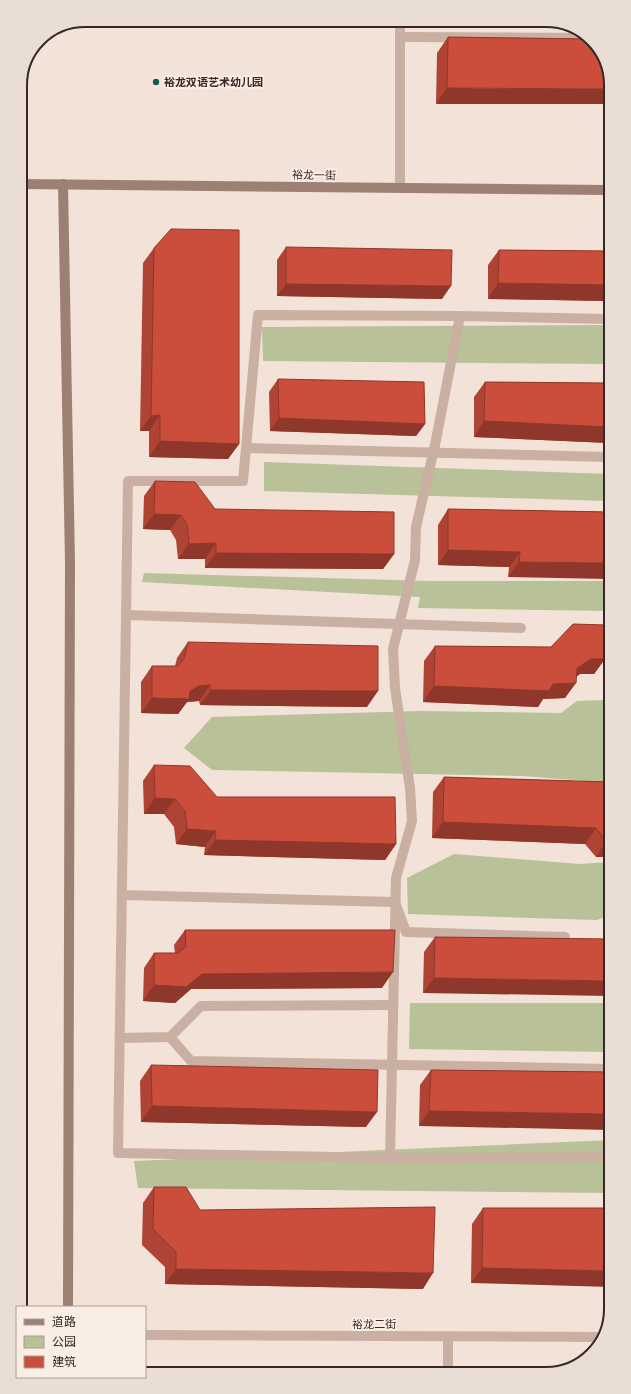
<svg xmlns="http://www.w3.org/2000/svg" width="631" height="1394" font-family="'Open Sans','Noto Sans SC',sans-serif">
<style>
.green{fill:#b8c197}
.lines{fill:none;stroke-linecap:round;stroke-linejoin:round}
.lane{stroke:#cab0a3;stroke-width:10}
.street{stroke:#cab0a3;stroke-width:10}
.secondary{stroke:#9e7f74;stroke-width:10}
.wall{fill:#af4334}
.shaded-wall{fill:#8e372a}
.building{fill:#cb4e3c;stroke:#8e372a}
.poi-dot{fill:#1a5854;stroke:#faede4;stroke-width:1.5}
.labels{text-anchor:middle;stroke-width:4;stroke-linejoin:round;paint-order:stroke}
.poi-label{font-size:11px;font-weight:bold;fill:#352825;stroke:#faede4;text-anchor:start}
.street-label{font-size:11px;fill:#352825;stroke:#faede4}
.rim{fill:none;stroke:#352825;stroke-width:2}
</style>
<rect width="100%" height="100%" fill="#f2e2d7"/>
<g class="green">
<path d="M608,325V364L263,361L262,327Z"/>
<path d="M264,462L609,474V501L264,491Z"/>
<path d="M144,573L429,581H609V611L418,608L420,597L142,582Z"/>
<path d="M603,700L604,750L609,751L610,783L523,776L212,770L184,748L212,717L420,711L561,713L577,701Z"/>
<path d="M454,854L580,864L610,862V916L596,920L408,914L407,878Z"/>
<path d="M410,1003H610V1052L409,1049Z"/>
<path d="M611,1140V1193L138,1188L134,1161Z"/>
</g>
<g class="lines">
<g class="lane">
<path d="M246,448L609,457"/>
<path d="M126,615L521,628"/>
<path d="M122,895L395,902L406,932L565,937"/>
<path d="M170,1037L191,1061L610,1069"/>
<path d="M120,1038L170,1037L201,1006L393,1005"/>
<path d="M390,1158L118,1153L128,481H243L258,315L460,316"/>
</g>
<g class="street">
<path d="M400,37L589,38"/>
<path d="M400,188V20"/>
<path d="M608,319L460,316L435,445L416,527L415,560L393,649L395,688L410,788L412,821L396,878L390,1158L611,1157"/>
<path d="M145,1335L603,1337"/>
<path d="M448,1336V1371"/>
</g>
<g class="secondary">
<path d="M20,184L608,190"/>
<path d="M63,184L70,563L68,1307"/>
</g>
</g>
<g class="wall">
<path d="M448,37L589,39L436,104L437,53Z"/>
<path d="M286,247L442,299L277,296V260Z"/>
<path d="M154,248L239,444L228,459L149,457V431H140L143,263Z"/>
<path d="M499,250L608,251V301L488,299V265Z"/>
<path d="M278,379L425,424L416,436L270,431L269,392Z"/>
<path d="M485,382L608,383L609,443L474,437V397Z"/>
<path d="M155,481L215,509L394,554L383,569L205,568V559H178L176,540L170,530L143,529L144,496Z"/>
<path d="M448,509L609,512L508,577L509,567L438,565V525Z"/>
<path d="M188,642L367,707L200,705L199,701L187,702L178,714L141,713V682L152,666H175L177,658Z"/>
<path d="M435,646L551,647L605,659L594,674H580L577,676L565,698L543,699L538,707L423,702L424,661Z"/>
<path d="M154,765L217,797L396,844L385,860L204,855L205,847L176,844L174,827L164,814H144L143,781Z"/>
<path d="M444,777L610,782V857H596L585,844L432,838L433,792Z"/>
<path d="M185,930L382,988L191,989L175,1003L143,1001L144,968L154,953H175L174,945Z"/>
<path d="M435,937L610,939L423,993L424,952Z"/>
<path d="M151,1065L366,1127L141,1122L140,1081Z"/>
<path d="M431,1070L610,1072L419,1126L420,1085Z"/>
<path d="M154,1187L200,1210L423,1289L165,1284V1267L142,1245L143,1203Z"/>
<path d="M483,1208H611L471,1283L472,1224Z"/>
</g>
<g class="shaded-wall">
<path d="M447,88L608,89V104H436Z"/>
<path d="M498,283L608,285V301L488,299Z"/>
<path d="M286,284L451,286L442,299L277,296Z"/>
<path d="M160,415L149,431H140L151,416Z"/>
<path d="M279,418L425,424L416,436L270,431Z"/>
<path d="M484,421L609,427V443L474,437Z"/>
<path d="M160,441L239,444L228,459L149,457Z"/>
<path d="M154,514L181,515L170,530L143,529Z"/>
<path d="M216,543L205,559H178L189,544Z"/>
<path d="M448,550L520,552L509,567L438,565Z"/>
<path d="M216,553L394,554L383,569L205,568Z"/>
<path d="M519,562L609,563V579L508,577Z"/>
<path d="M591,659H605L594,674H580L567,683H576L565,698L543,699L538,707L423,702L434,686L553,684Z"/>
<path d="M210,685L199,701L187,702L178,714L141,713L152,698L190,691L199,686Z"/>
<path d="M211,690L378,691L367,707L200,705Z"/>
<path d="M155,798L175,799L164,814H144Z"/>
<path d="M443,822L596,828L585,844L432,838Z"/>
<path d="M187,829L216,831L205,847L176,844Z"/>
<path d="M215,840L396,844L385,860L204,855Z"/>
<path d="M606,841H610V857H596Z"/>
<path d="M393,972L382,988L191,989L175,1003L143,1001L154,985L202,974Z"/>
<path d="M434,978L610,981V996L423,993Z"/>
<path d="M152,1106L377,1112L366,1127L141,1122Z"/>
<path d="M429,1111L610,1114V1130L419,1126Z"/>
<path d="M482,1268L611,1271V1287L471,1283Z"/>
<path d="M176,1269L433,1273L423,1289L165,1284Z"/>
</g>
<g class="building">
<path d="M448,37L589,39L607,64L608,89L447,88Z"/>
<path d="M171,229L239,230V444L160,441V415L151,416L154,248Z"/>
<path d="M286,247L452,250L451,286L286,284Z"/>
<path d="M499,250L608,251V285L498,283Z"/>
<path d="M278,379L424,382L425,424L279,418Z"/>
<path d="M485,382L608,383L609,427L484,421Z"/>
<path d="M155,481L195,482L215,509L394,512V554L216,553V543L189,544L187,525L181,515L154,514Z"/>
<path d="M448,509L609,512V563L519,562L520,552L448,550Z"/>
<path d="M573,624L606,625L605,659H591L577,668L576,683L553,684L549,691L434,686L435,646L551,647Z"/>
<path d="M188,642L378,646V691L211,690L210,685L199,686L190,691L189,699L152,698V666H178L184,659Z"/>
<path d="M154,765L190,766L217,797H395L396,844L215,840L216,831L187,829L185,811L175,799L155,798Z"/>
<path d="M444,777L610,782V841H606L596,828L443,822Z"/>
<path d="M185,930H395L393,972L202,974L186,987L154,985V953H178L186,947Z"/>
<path d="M435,937L610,939V981L434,978Z"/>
<path d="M151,1065L378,1070L377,1112L152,1106Z"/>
<path d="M431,1070L610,1072V1114L429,1111Z"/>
<path d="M154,1187H186L200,1210L435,1207L433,1273L176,1269V1252L153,1229Z"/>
<path d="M483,1208H611V1271L482,1268Z"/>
</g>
<circle class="poi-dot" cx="156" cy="82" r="4"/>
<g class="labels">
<g class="poi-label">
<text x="164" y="86">裕龙双语艺术幼儿园</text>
</g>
<g class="street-label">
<text transform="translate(314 175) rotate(1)" y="4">裕龙一街</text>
<text x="374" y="1328">裕龙二街</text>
</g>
</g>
<path d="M0 0H631V1394H0ZM85 27H546A58 58 0 0 1 604 85V1309A58 58 0 0 1 546 1367H85A58 58 0 0 1 27 1309V85A58 58 0 0 1 85 27Z" fill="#eaddd5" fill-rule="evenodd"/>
<path class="rim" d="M85 27H546A58 58 0 0 1 604 85V1309A58 58 0 0 1 546 1367H85A58 58 0 0 1 27 1309V85A58 58 0 0 1 85 27Z"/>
<rect x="16" y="1306" width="130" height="72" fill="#faede4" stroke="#ab9e98"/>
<rect x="24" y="1319" width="20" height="6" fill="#9e7f74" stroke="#ab9e98"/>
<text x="52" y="1326" font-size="12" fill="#352825">道路</text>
<rect x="24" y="1336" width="20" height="12" fill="#b8c197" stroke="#ab9e98"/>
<text x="52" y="1346" font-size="12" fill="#352825">公园</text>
<rect x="24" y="1356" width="20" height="12" fill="#cb4e3c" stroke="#ab9e98"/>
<text x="52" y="1366" font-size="12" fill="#352825">建筑</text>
</svg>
